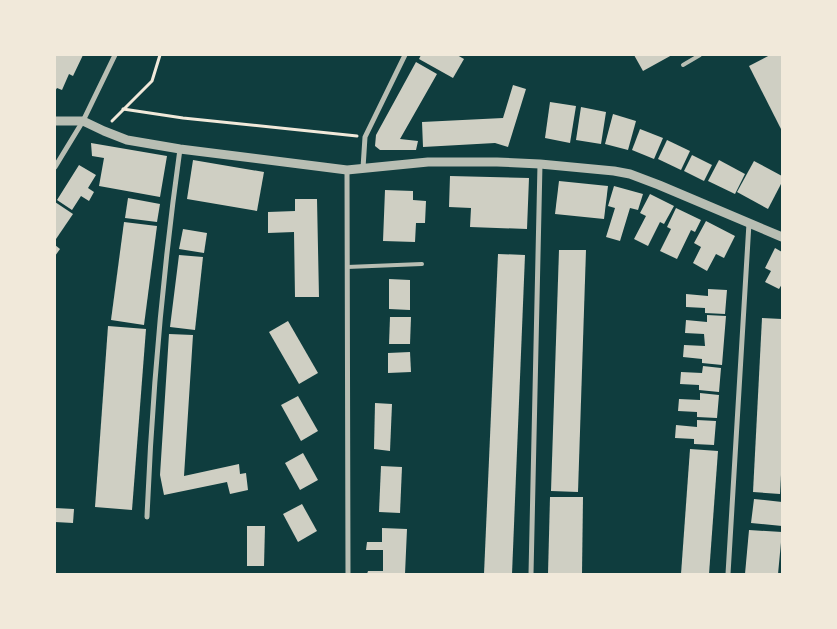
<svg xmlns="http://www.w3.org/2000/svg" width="837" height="629" font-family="'Exo 2',sans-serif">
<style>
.building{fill:#cfcfc3}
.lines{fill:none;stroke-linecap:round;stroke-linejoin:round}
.path{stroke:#f1e9da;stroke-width:3}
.service{stroke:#b8beb3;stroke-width:4}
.minor{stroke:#b8beb3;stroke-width:5}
.tertiary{stroke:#b8beb3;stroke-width:9}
</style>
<rect width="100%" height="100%" fill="#0f3d3e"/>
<g class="building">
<path d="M55,55H83L73,76L69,74L62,90L57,88L55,91Z"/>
<path d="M421,55H457L464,59L453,78L419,59Z"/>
<path d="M634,55H672L643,71Z"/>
<path d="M770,55H782V131L749,66Z"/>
<path d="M416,62L437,74L400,139L418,141L416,150H380L375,146L376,135Z"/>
<path d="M513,85L526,89L508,147L495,143L423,147L422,122L503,118Z"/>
<path d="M550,102L576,106L570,143L545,138Z"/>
<path d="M581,107L606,112L601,144L576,140Z"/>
<path d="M613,114L636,121L628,150L605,144Z"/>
<path d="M640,129L663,138L654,159L632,150Z"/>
<path d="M667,140L690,151L681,170L658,159Z"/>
<path d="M91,143L167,156L160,197L99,186L104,158L92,156Z"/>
<path d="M692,155L712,165L704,181L684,171Z"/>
<path d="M193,160L264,172L257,211L187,199Z"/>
<path d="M719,160L745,174L735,194L708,181Z"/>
<path d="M754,161L782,176V182L768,209L737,192Z"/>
<path d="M79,165L96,175L88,188L94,192L89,201L81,196L72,210L57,200Z"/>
<path d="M450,176L529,178L527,229L470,227L471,208L449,207Z"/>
<path d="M559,181L608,186L604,219L555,214Z"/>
<path d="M614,186L643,194L638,210L630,208L620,241L606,237L615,208L608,206Z"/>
<path d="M385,190L413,191V200L426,201L425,223H416L415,242L383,241Z"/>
<path d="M650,194L674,206L664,224L660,222L648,246L634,239L646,216L640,213Z"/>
<path d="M128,198L160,204L157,222L125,218Z"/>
<path d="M295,199H317L319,297H295L294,232L268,233V212L295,211Z"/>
<path d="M55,202L73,214L56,239H55Z"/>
<path d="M676,208L701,220L695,232L691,230L677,259L660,251L671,229L667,227Z"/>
<path d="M706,221L735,236L724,258L716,254L707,271L693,263L701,247L694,243Z"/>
<path d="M124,222L157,226L144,325L111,320Z"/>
<path d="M183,229L207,233L204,253L179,249Z"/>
<path d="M55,245L60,249L55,256Z"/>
<path d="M775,248L782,252V284L779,289L765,282L771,271L765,268Z"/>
<path d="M559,250H586L578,492L551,491Z"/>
<path d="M498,254L525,255L512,574H484Z"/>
<path d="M179,255L203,257L195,330L170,327Z"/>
<path d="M389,279L410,280V310L389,309Z"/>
<path d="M708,289L727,290L725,314L705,313V308L686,307V294L708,296Z"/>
<path d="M707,315L726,316L722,365L702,363V359L683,357L684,345L705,346L704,334L685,333L686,320L707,322Z"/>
<path d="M390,317H411L410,344H389Z"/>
<path d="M762,318L782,319V456L780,494L753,492Z"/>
<path d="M288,321L318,373L299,384L269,332Z"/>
<path d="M108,326L146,329L132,510L95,507Z"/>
<path d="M169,334L193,335L184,476L239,464L240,474L246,473L248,490L230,494L227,482L164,495L160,475Z"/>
<path d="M410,352L411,372L388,373V353Z"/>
<path d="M703,366L721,368L719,392L699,390V385L680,384L681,372L702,373Z"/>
<path d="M700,393L719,395L717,418L697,417V412L678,411L679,399L700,400Z"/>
<path d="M298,396L318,431L301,441L281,405Z"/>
<path d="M375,403L392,404L390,451L374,449Z"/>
<path d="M697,420L716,421L714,445L694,444V439L675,438L676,425L697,427Z"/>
<path d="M690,449L718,451L709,574H681Z"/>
<path d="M303,453L318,480L300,490L285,463Z"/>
<path d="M381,466L402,467L400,513L379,512Z"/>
<path d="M550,497H583L582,574H548Z"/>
<path d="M754,499L782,502V526L751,523Z"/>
<path d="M302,504L317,531L298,542L283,514Z"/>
<path d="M55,508L74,509L73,523L55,522Z"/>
<path d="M247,526H265L264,566H247Z"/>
<path d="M382,528L407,529L405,574H367L368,571H383V550H366L367,542H382Z"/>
<path d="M749,530L782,532L778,574H745Z"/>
</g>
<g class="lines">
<g class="path">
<path d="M123,109L183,118L357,136"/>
<path d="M112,121L152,81L160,55"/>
</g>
<g class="service">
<path d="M683,65L700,55"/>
<path d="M347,267L422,264"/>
</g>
<g class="minor">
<path d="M55,167L83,121L115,55"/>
<path d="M363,168L365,137L405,55"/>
<path d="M347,170L348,574"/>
<path d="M147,517C152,394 163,271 180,149"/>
<path d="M531,574L540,164"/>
<path d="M728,574L749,223"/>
</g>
<path class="tertiary" d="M55,121H83L104,131L127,140L180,149L347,170L428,162H497L540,164L614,171L630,174L659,185L782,237"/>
</g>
<rect width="837" height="629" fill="none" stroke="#f1e9da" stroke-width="112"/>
</svg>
